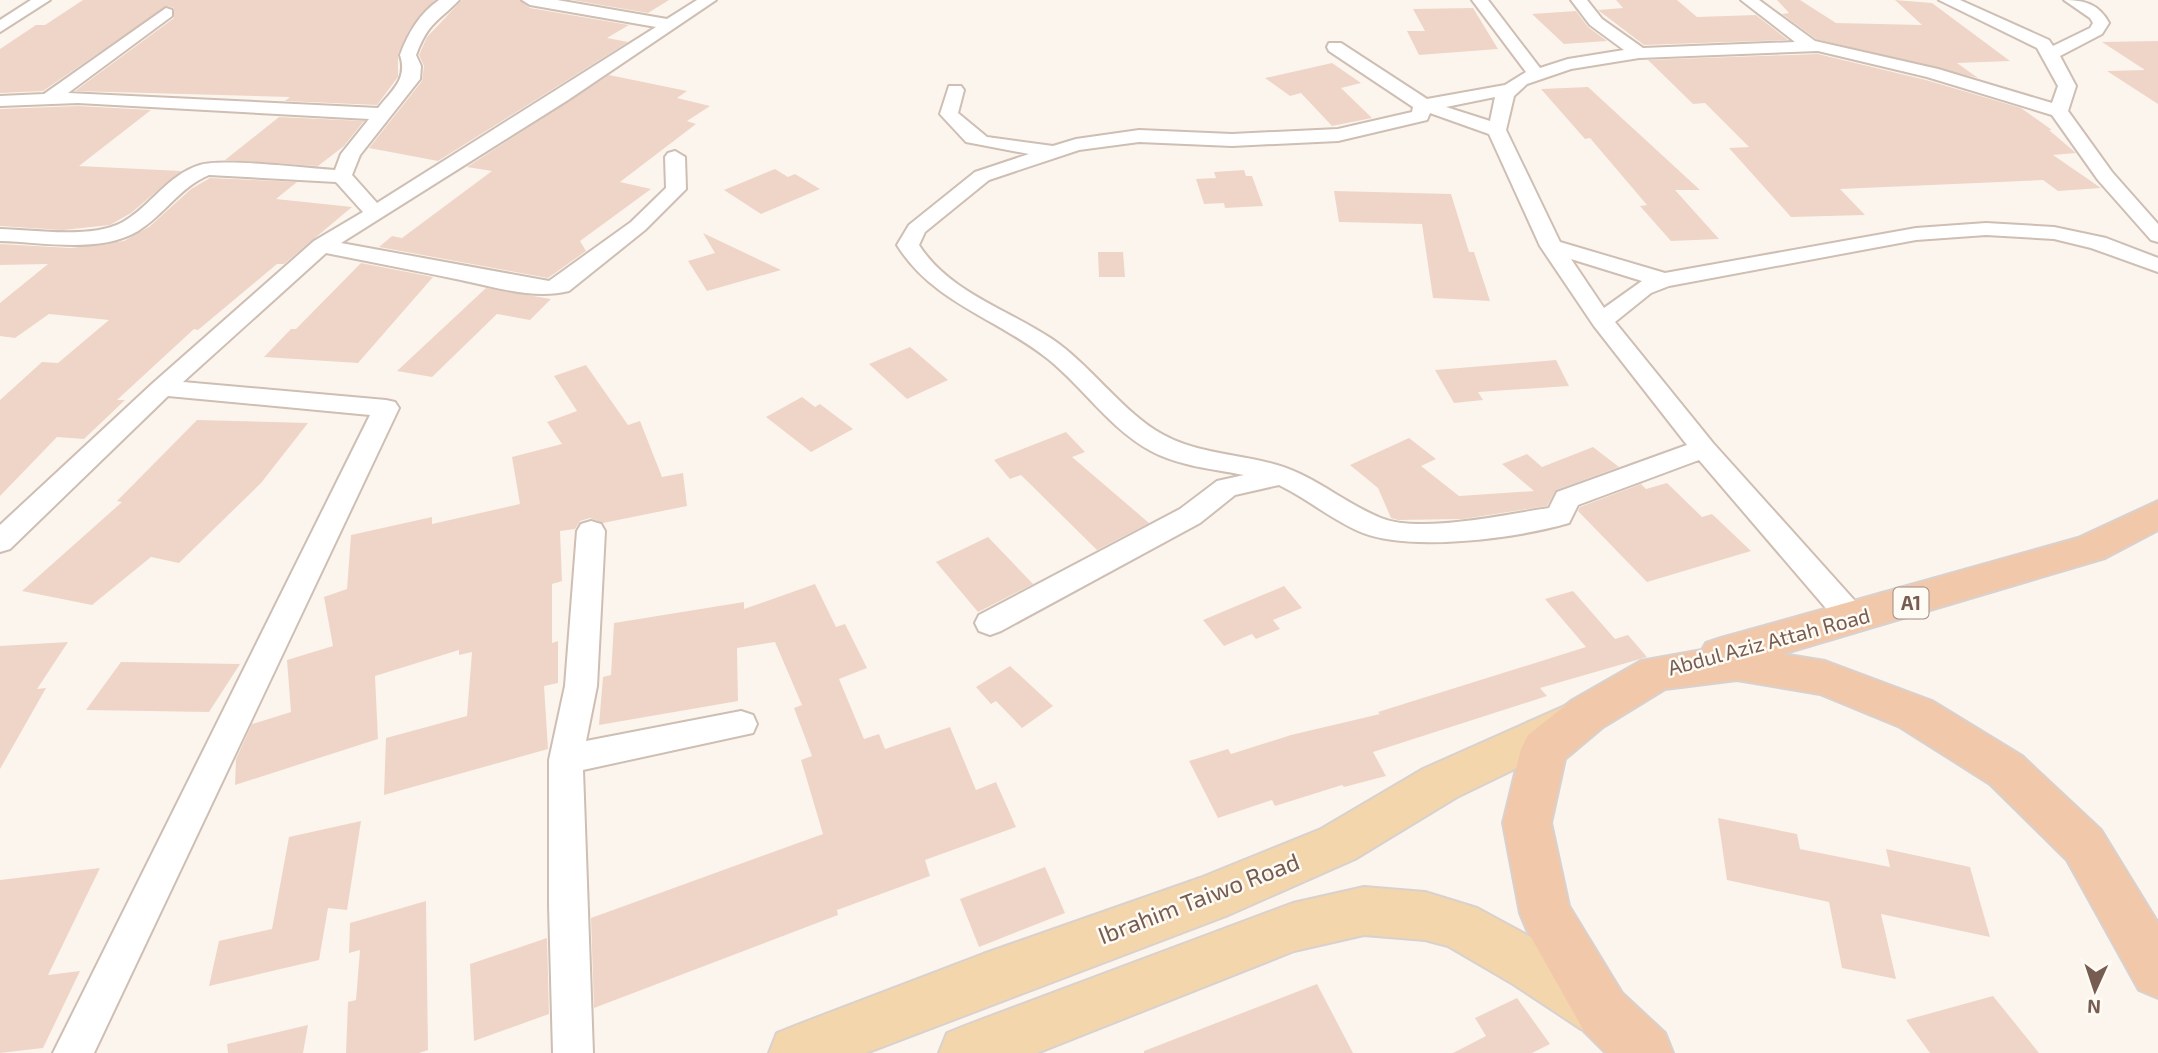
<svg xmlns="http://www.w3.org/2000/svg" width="2158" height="1053" font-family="'Exo 2',sans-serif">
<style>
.building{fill:#efd5c7}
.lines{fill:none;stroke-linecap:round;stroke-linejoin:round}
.minor-casing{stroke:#cebeb3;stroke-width:4}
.primary-casing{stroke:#d9d1ce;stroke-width:4}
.trunk-casing{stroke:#d9d1ce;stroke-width:4}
.minor{fill:#fff;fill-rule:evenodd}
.primary{fill:#f4d6ac;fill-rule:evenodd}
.trunk{fill:#f2c8ab;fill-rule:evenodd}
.labels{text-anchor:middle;stroke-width:5;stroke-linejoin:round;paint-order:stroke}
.shield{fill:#fefaf4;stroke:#9f8b82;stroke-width:2}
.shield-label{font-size:19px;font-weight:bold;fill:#765c51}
.street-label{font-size:21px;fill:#765c51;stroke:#fefaf4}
.near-street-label{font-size:24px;fill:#765c51;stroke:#fefaf4}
</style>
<rect width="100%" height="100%" fill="#fcf5ed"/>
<g class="building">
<path d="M83,0H435L409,30L398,54V77L377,105L285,101L290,97L75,91L174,18V8L167,6L43,91L0,93V49L36,25H45Z"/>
<path d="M462,0H520L530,8L629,25L607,38L628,42L438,161L369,148L422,81L424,66L419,55L427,37Z"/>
<path d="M572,0H669L648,13Z"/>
<path d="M1616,0H1677L1697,17L1756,15L1788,40L1644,45L1598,10L1623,8Z"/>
<path d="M1777,0H1800L1836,23L1922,25L1895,0L1932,3L2010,61L1957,63L1978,78L1816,39L1782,14L1789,13Z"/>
<path d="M1473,8L1498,49L1419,55L1407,31H1425L1413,9Z"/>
<path d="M1576,11L1588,27L1607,41L1564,44L1532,14Z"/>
<path d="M2158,41V104L2107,71L2145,70L2102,42Z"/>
<path d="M1818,54L1926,80L2021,108L2052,130H2049L2076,153L2053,155L2101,188L2058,191L2043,180L1840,189L1865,215L1791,217L1729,148L1749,147L1705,103L1693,104L1648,60Z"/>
<path d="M1332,63L1361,83L1341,88L1372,118L1332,126L1301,93L1290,96L1265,78Z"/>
<path d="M609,75L687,91L677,98L710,106L687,121L696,124L620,182L651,189L580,241L586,251L548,278L379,247L392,236L402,238L492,171L467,167Z"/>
<path d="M1588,87L1700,190H1675L1719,239L1671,241L1640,206L1647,205L1590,138L1585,139L1541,89Z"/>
<path d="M78,106L151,110L79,166L181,171L131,213L110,225L63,230L0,226V109Z"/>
<path d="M279,117L364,121L344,146L318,166L225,160Z"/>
<path d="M775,169L788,177L795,174L820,189L761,214L724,190Z"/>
<path d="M1244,170L1246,176H1252L1263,206L1225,208L1224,203L1204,204L1196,179L1216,178L1214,172Z"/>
<path d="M210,178L297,182L276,199L352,207L284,264H277L198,330L194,329L117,400H125L84,439L57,437L0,496V400L42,362L58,363L109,320L49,314L15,338L0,336V303L48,264L0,265V244L71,248L124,241L149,227L191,189Z"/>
<path d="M1334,191L1451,194L1469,252H1474L1490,301L1433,298L1422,224L1339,222Z"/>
<path d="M703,233L781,270L707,291L688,261L715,253Z"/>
<path d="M1098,252H1123L1125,277H1099Z"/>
<path d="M361,263L433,277L358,363L264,357L291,329H296Z"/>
<path d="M486,288L551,299L530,320L497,314L432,377L397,371Z"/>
<path d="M910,347L948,380L907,399L869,364Z"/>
<path d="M1556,360L1569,386L1478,392L1483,400L1454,403L1435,370Z"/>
<path d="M586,365L628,425L640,421L662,477L683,473L687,506L603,523L590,518L580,521L575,529L560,531L562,581L552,584V643L558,641V683L544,686L548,749L384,795L386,738L467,716L472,652L459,655V650L375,676L378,739L235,785L236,759L252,724L291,712L287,660L333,646L324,597L347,589L351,535L432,517V524L520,504L512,457L562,444L547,422L577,411L554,376Z"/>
<path d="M802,397L815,407L820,404L853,429L811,452L766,417Z"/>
<path d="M197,420L308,423L261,483L179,563L151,557L92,605L22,591L122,502L117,501Z"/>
<path d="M1066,432L1085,452L1072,457L1149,523L1097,550L1021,475L1010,479L994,460Z"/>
<path d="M1409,438L1436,459L1421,466L1459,496L1534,491L1502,464L1527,454L1542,467L1593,447L1619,467L1556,490L1547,506L1463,519L1398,520L1391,518L1378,488L1350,465Z"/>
<path d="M1667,483L1702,517L1712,514L1751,551L1647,582L1578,511L1580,507L1641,484L1646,489Z"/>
<path d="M988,537L1033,584L978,612L936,562Z"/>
<path d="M815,584L836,627L845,624L867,668L839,679L864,739L879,734L885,749L950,727L976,790L996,782L1016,827L925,860L930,876L837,910L838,915L594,1008L591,918L823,834L801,760L812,756L794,708L802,705L775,642L737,648L738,701L599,725L603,677L611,675L614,623L744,602V609Z"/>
<path d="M1284,586L1302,608L1273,620L1280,629L1256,639L1252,634L1224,646L1203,620Z"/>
<path d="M1573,591L1615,639L1628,635L1647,657L1540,688L1547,696L1373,752L1386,776L1344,787L1342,785L1275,806L1272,800L1218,818L1189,761L1228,749L1231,754L1291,735L1380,714L1378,712L1586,647L1545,599Z"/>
<path d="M68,642L37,689L46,688L0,769V646Z"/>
<path d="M121,662L240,664L209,712L86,710Z"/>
<path d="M1010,666L1053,706L1022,728L996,701L991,704L976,687Z"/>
<path d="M1718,818L1797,834L1800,849L1890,867L1886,849L1970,867L1990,937L1881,914L1896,979L1842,968L1829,902L1727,880Z"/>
<path d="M361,821L347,910L328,908L319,960L209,986L219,941L272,929L289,837Z"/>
<path d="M1045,867L1065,913L979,947L960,899Z"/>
<path d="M100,868L48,975L80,971L43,1048L0,1053V880Z"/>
<path d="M426,901L428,1050L419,1053H346L348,1002L356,1000L360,950L349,953L350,923Z"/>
<path d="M547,938L549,1014L474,1041L470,964Z"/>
<path d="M1317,984L1353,1053H1144V1051Z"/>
<path d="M1993,996L2039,1053H1930L1906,1020Z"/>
<path d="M1517,998L1550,1044L1532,1053H1453L1486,1036L1475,1018Z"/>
<path d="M308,1025L303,1053H228L227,1044Z"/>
</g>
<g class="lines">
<defs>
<g id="minor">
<path d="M31,0H50L0,32V20Z"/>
<path d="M439,0H459C437,23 429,21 416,55L421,66L420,79L360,155L352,175L377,203L656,27L530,5L522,0H557L667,19L697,0H716L568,100L341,243L549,281L631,222L666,188L665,157L668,153L675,151L685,157L686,189L645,230L569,291C533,300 491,286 456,279C413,270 370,262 326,253L183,382L386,400L395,402L399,408L94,1053H53L370,415L168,396L10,549L0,552V525L153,383L314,241L363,212L336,182L209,175C180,187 164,215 138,231C100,254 42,242 0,241V229C34,230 93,239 123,222C151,206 167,175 200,165C222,158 307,168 335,170L341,154L369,119L78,103L0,106V96L44,94L166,8L172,10V16L68,93L378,108C392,90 408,79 400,55C408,33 420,13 439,0Z"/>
<path d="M1472,0H1488L1540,68L1568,59L1624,50L1590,25L1571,0H1587L1602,19L1643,48L1795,42L1741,0H1759L1815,41L1938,69L2052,103L2058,86L2037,48L1939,0H1960L2049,40L2053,46L2090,28L2093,23L2090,18L2064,0C2084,0 2099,4 2109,23L2102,34L2060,56L2076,86L2068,111L2112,172L2158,224V242L2151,240L2098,180L2052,115L1927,77L1818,51L1639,58L1571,69L1527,84L1514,96L1506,130L1560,242L1665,273L1916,228L1986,223L2054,227L2106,238L2158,258V272L2091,248L2054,239L1986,235L1916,240L1669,286L1651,293L1615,322L1713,443L1864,611L1868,619L1864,627L1853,630L1842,627L1699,460L1578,505L1569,523C1518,538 1412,552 1363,533C1333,521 1308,499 1279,485L1235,495L1200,523L1001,631L990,635L979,631L975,623L979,615L1180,509L1217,481L1244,475C1213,469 1179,466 1151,451C1110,429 1084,388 1048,359C997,318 933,303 897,245L909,225L975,172L1029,154L966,142L940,114L949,86H961L964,90L958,113L987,137L1053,146L1076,139L1139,130L1232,134L1338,129L1412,112L1413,107L1329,51L1327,47L1329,43H1341L1427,99L1505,85L1526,72ZM1495,97L1490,121L1446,107ZM1430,113L1489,134L1540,246L1594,326L1687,445L1557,492L1549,508C1506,514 1420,534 1381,518C1344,503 1315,476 1277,465C1236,453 1192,454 1155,430C1117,405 1090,365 1052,339C1007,309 949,292 919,245L925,232L989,180L1079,150L1139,142L1232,146L1338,141L1427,120ZM1571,259L1642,281L1604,308Z"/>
<path d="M591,521L601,524L605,531L597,686L586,741L741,711L753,715L757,724L753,733L583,770L593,1053H553L549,905V760L565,686L577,531L581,524Z"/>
</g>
<g id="primary">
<path d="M1569,704L1585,709L1591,722L1585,735L1457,797L1355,859L1226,916L866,1053H769L777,1033L797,1025L983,954L1200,878L1321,829L1423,769Z"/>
<path d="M1364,887L1425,892L1477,908L1551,948L1619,991L1627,1010L1619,1029L1600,1037L1581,1029L1513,984L1448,946L1425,940L1364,935L1294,951L1037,1053H939L947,1033L967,1025L1293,903Z"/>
</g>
<path id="trunk" d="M2158,501V530L2105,558L1782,654L1825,661L1932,701L2022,756L2101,830L2158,923V998L2139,990L2067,860L1990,784L1900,727L1820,694L1737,680L1665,689L1603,727L1565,759L1551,823L1569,906L1622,993L1665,1033L1673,1053H1606L1584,1031L1527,930L1520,913L1503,823L1521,749L1528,735L1571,701L1641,661L1702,650L1706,643L1721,638L2078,538Z"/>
</defs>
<use href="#minor" class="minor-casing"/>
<use href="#primary" class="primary-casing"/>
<use href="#trunk" class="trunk-casing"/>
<use href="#minor" class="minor"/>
<use href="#primary" class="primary"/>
<use href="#trunk" class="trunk"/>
</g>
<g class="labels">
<rect class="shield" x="1893.5" y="587.5" width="35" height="31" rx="5"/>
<g class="shield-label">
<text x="1911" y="610">A1</text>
</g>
<g class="street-label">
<text transform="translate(1769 642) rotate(-15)" y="7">Abdul Aziz Attah Road</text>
</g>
<g class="near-street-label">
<text transform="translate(1199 899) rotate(-21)" y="8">Ibrahim Taiwo Road</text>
</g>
</g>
<g transform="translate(2095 990) rotate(183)" stroke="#fefaf4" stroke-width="5" paint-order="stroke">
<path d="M0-5L12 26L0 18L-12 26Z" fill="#765c51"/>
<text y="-10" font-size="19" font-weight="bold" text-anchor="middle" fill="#765c51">N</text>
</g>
</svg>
